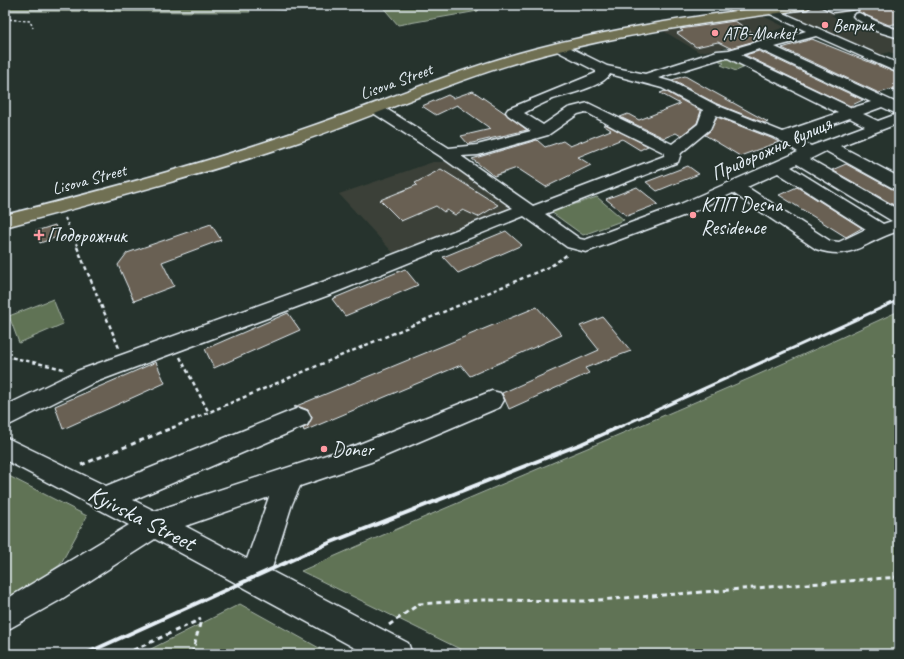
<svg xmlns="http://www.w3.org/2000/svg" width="904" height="659" font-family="Caveat,sans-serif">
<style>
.built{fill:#3a4138}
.green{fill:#617355;stroke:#a4b2a6}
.water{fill:#4a6d6f;stroke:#89a2a6}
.building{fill:#696152;stroke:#e8f1f8}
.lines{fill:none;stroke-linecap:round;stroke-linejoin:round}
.minor-casing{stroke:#e8f1f8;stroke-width:3}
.major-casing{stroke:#e8f1f8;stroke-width:3}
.path-far3{stroke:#e8f1f8;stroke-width:1.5;stroke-dasharray:2.5 2;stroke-linecap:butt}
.path-far2{stroke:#e8f1f8;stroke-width:2;stroke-dasharray:3 2.5;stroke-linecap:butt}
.path-far1{stroke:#e8f1f8;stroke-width:2.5;stroke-dasharray:4 3;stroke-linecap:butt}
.path{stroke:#e8f1f8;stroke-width:3;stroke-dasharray:5 4;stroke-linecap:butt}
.minor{fill:#26332d;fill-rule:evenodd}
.major{fill:#706f52;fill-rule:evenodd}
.rail-far1{stroke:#e8f1f8;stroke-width:3}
.rail{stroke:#e8f1f8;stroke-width:4}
.poi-dot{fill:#ff9aa2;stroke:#26332d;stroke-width:1.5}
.labels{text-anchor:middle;stroke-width:3.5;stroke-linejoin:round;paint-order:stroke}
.far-poi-label{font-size:17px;fill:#e8f1f8;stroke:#26332d;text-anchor:start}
.far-street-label{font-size:17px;fill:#e8f1f8;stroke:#26332d}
.street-label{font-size:20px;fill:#e8f1f8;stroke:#26332d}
.poi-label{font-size:20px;fill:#e8f1f8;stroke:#26332d;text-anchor:start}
.near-street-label{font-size:24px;fill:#e8f1f8;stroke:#26332d}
</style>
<rect width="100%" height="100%" fill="#26332d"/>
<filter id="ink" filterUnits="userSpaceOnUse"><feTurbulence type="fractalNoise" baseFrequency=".025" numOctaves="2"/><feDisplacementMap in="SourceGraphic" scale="8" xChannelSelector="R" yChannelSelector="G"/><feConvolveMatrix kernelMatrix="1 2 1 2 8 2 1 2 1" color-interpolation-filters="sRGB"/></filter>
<g filter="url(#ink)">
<g class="built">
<path d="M828,5H894L831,15L851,26L899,39V55L889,52L877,56L791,16L789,11Z"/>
<path d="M759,14L785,27L721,49L699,52L660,29Z"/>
<path d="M433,162H447L510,205L506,213L397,257L339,194Z"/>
</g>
<g class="green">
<path d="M5,5H247L250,12L5,11Z"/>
<path d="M381,5H480L478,11L398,25Z"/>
<path d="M729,55L750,65L736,71L721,65L724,63L718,60Z"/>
<path d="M597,197L624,220L583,235L551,212Z"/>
<path d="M53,299L63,324L19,343L9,316Z"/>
<path d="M899,311V654H470L301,571C499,483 702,403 899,311Z"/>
<path d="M5,474L87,516L60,565L5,602Z"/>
<path d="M240,604L330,654H141Z"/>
</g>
<path class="water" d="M264,5H319C306,10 275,13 264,5Z"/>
<g class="building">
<path d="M874,5H899V23L889,25L858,12V10Z"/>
<path d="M735,21L762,39L730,48L718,42L696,47L677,33L683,31L680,29Z"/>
<path d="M812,39L899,74V87L879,93L782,48Z"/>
<path d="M759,51L863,100L850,106L745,55Z"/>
<path d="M685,76L708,89L768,122L765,123L717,104L672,80Z"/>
<path d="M473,91L505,113L527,130L468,144L461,136L491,129L457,105L436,115L422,106L448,95L453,98Z"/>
<path d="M665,91L701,111L697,123L681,136L676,133L664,138L620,117L628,114L639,120L680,104L660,93Z"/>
<path d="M717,117L771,138L779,142L740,156L705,135L711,130Z"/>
<path d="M605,124L648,146L640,150L622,139L578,157L591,165L546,187L517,168L494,176L472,159L537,140L545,147L563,141L570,146L611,130L603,125Z"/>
<path d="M846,164L892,189L899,190V208L832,170Z"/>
<path d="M688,166L699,174L657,191L646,182Z"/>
<path d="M441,169L498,205L478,217L463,210L455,215L447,210L444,212L436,206L401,221L380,200L417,185L415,183Z"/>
<path d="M637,187L658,204L627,216L606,199Z"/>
<path d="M797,187L862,228L846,237L779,195Z"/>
<path d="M211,224L221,240L162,262L174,286L134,301L118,265L127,253Z"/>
<path d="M55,225L60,236L40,243L36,231Z"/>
<path d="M506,231L522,245L458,273L443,257Z"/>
<path d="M405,269L418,285L345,316L332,299Z"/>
<path d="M537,307L562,335L470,376L461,365L304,431L303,428L308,426L312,417L308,410L300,407H294Z"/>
<path d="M288,313L300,330L214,368L205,349Z"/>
<path d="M603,317L631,351L585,368L589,373L509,409L502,393L599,350L580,326Z"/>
<path d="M156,362L165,383L63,429L55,406Z"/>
</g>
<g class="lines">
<defs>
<g id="minor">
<path d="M818,5H868L862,8L833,12Z"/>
<path d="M770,7L899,64V73L816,36L775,47L899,104V123L840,146L899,177V189L893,188L826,151L810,159L899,210V231C866,240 853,262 816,249L733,193L688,214L586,252L567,247L524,216L329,295L93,383L5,427V406L77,371L315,285L513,208L440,156L370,111L368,108L370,105H380L449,148L477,145L531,131L508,115L506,112L508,109L596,73V71L555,50L553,47L555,44H563L607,66L645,74L717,51L729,50L760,41L780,39L806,31L766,12L764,10ZM759,49L871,102L852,108L741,55ZM723,58H728L838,113L783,132L716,105L672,82L658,78ZM610,74L662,88L703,110L698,124L672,144L588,103L568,108L543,125L524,113C533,108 543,103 553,99C566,95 604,86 610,74ZM882,107L897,114L878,121L863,114ZM586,112L622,132L665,153L664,156L533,206L461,156L478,155L548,135L578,114ZM716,115L776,138L798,152L676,206L585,240L580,239L545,214L678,162L681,153L710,129ZM850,118L865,126L811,146L795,138ZM797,164L892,221L883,224L791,167ZM778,173L866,229L839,242L830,241L747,187Z"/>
<path d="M859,13L884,25L899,30V38L876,31L855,18L853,16L855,14Z"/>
<path d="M492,391L500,393L504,400L500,407L371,462L300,486L292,504L271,571L408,643L412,654H366L155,539L60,600L5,631V600L129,525L5,460V437L106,486L291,411L299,408L307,411L311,418L307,425L133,500L155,511L357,445ZM269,497L247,559L185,526Z"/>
</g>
<path id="major" d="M780,5H813L807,9C719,21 630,32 543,55C460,77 380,114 299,142C202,175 104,201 5,227V215C100,191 196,166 289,134C371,107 450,71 534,49C614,28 698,16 780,5Z"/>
</defs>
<use href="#minor" class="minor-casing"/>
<use href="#major" class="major-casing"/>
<g class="path-far3">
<path d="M887,5L899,11"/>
<path d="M5,19L30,21L33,28"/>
<path d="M892,91L899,88"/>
</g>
<path class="path-far2" d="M65,218L78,248"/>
<g class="path-far1">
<path d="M77,247L119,348"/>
<path d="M5,356L64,369"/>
<path d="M180,357L209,413"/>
<path d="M172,428L551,266L568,254"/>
</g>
<g class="path">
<path d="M81,465L174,427"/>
<path d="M389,625L419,604L480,600L586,601L899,577"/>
<path d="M125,654L201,619"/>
<path d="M192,654L201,620"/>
</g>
<use href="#minor" class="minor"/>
<use href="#major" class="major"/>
<path class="rail-far1" d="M617,428L899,300"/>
<path class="rail" d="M85,654L329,543L581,444L619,427"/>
</g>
</g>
<g class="poi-dot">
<circle cx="825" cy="25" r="4"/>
<circle cx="715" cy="33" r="4"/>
<circle cx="693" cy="215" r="4"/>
<path d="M37 229h4v4h4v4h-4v4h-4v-4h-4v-4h4z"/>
<circle cx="324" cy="449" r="4"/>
</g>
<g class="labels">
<g class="far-poi-label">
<text x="833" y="31">Веприк</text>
<text x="723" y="39">ATB-Market</text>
</g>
<g class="far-street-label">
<text transform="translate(396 81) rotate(-20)" y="6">Lisova Street</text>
<text transform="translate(89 179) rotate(-15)" y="6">Lisova Street</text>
</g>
<g class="street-label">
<text transform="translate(771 148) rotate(-24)" y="7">Придорожна вулиця</text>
</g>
<g class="poi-label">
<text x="701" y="211">КПП Desna<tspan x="701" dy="23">Residence</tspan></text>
<text x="47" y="242">Подорожник</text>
<text x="332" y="456">Doner</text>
</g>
<g class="near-street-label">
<text transform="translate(142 518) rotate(27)" y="8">Kyivska Street</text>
</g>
</g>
<rect width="904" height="659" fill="none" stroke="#26332d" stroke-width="20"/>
<rect x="10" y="10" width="884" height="639" fill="none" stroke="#e8f1f8" stroke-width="1.5" filter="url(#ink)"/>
</svg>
